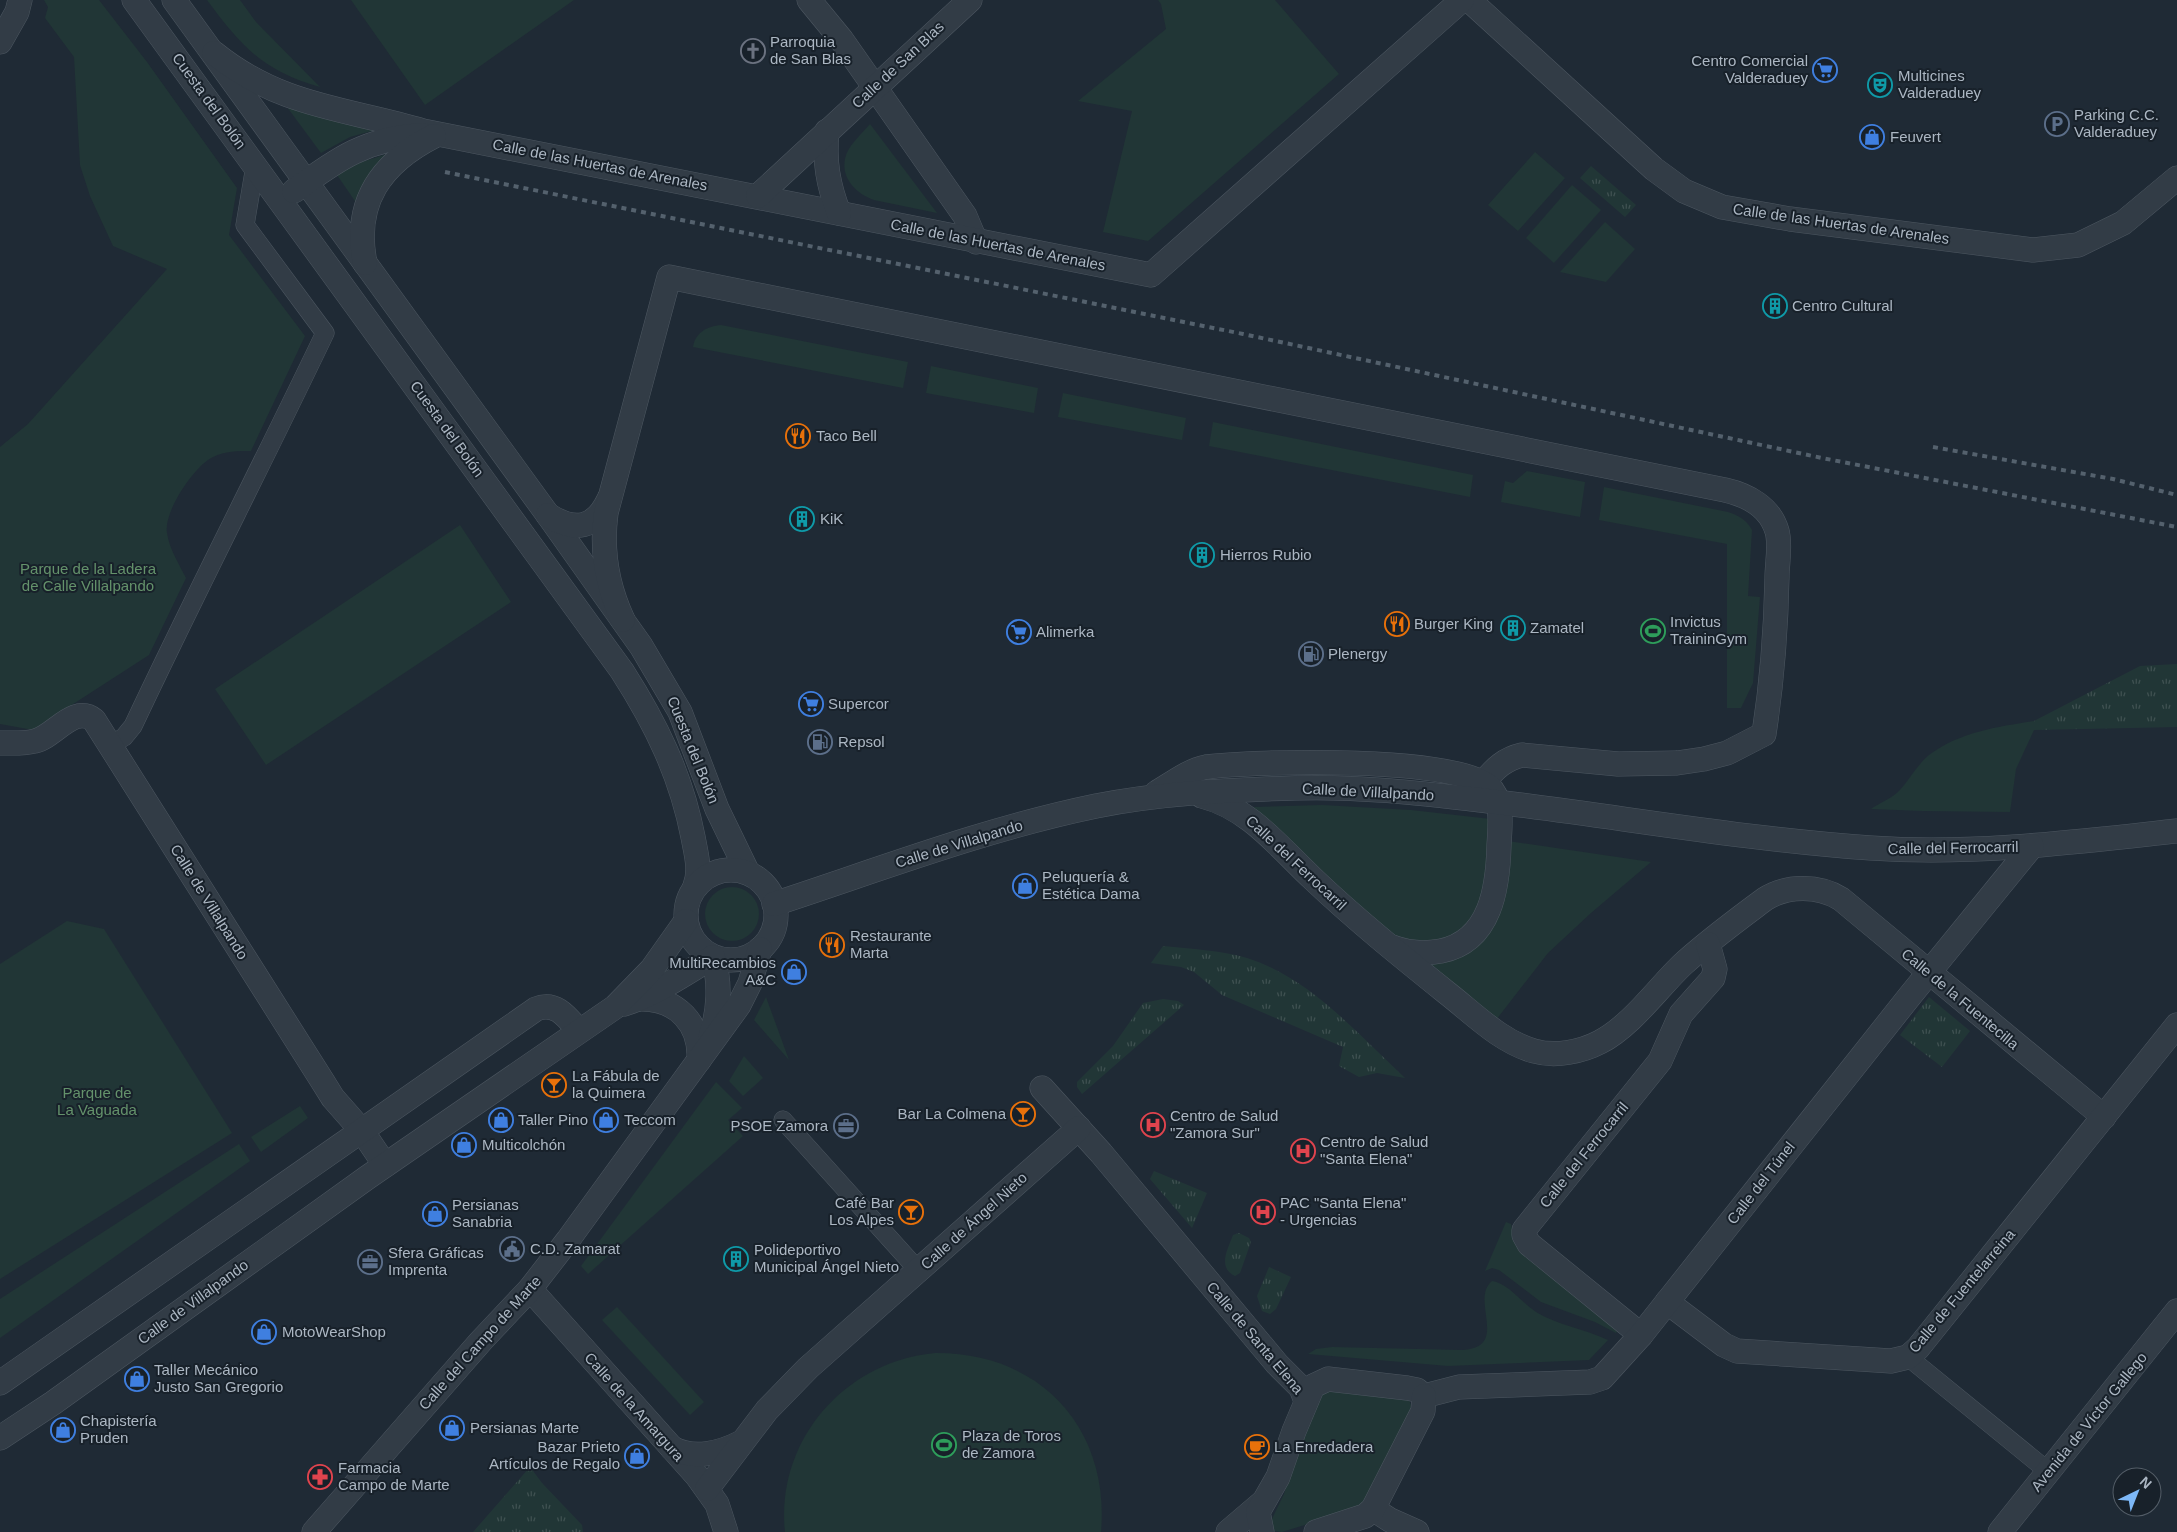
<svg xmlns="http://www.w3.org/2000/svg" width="2177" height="1532" font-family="Arial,sans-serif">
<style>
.grass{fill:url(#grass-tufts)}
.green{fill:#213636}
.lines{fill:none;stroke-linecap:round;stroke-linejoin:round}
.pedestrian-casing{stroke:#4d5761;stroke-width:19}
.minor-casing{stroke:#4d5761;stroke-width:25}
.pedestrian{stroke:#323c46;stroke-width:18}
.minor{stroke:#323c46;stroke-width:24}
.rail{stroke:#54616d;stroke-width:4;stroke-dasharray:5 5;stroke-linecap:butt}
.labels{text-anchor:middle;stroke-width:4;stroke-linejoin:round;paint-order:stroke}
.poi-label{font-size:15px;fill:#acb7c3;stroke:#18212a;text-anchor:start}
.street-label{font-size:15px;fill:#acb7c3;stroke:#18212a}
.park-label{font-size:15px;fill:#64926b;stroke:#18212a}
</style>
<defs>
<pattern id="grass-tufts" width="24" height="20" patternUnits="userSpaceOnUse" patternTransform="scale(1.25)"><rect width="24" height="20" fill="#213636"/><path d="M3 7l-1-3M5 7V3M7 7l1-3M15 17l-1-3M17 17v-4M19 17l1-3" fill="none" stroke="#3f5151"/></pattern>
</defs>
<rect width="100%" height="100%" fill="#1f2a35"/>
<g class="grass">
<path d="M1591,166L1636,205L1625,217L1580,178Z"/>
<path d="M2177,664V727L2034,730V721L2140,666Z"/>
<path d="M1163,946C1191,949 1220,950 1247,958C1310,978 1358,1034 1405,1078L1377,1073L1359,1077L1339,1066L1343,1047L1222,995L1194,972L1181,967L1151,963Z"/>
<path d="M1929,997L1970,1031L1942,1067L1900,1035Z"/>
<path d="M1163,999L1178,1001L1184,1005L1082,1094L1077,1087V1082L1113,1046L1143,1003Z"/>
<path d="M1154,1171L1207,1193L1192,1228L1150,1179Z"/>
<path d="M1239,1233L1249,1238L1251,1242L1240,1273L1235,1276C1217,1267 1228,1249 1233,1235Z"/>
<path d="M1269,1267L1291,1277L1276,1309L1270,1314L1262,1311L1257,1296Z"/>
<path d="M530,1467L542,1483L582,1525L583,1532H473Z"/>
</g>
<g class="green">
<path d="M44,0H99L147,62L237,188L229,235L305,336L251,451C238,451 225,451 213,457C195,465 163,512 167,533C169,548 179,564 186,578L149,655L33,730L0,724V447L28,424L167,269L113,246L90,196L80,165L74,57L45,18L48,7Z"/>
<path d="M207,0H240L256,22L320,87C263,71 241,46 207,0Z"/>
<path d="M351,0H574L425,105Z"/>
<path d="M1158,0H1275L1339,74L1148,241L1103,232L1132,111L1078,101L1166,29L1161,4Z"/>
<path d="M287,107L379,129L350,137L321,153Z"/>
<path d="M870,124L937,213L874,200C857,194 841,179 845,159C847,146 862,134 870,124Z"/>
<path d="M1535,152L1565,178L1518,231L1488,205Z"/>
<path d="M387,154C371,168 362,183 357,204L337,175L352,165Z"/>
<path d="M1572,185L1601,210L1554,263L1526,238Z"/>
<path d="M1605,222L1635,249L1606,282L1560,272Z"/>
<path d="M721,325L908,362L903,388L693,347C695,333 707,326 721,325Z"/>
<path d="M931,366L1038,388L1034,413L926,393Z"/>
<path d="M1063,393L1186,418L1182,440L1058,417Z"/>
<path d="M1213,422L1473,475L1470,497L1209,446Z"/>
<path d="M1527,471L1585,482L1580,517L1501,502L1505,481L1513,483Z"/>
<path d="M1604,487L1728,512C1738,515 1747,520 1752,530L1748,596L1760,597L1753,683L1741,708H1727V544L1599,520Z"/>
<path d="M460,525L511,602L266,765L215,689Z"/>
<path d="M2034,721V730L2016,769L2010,812L1922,811L1871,809C1879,803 1893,798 1900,790C1910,779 1917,765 1929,755C1960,732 1996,727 2034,721Z"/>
<path d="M1322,805L1411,810L1491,819L1484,895L1463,931L1442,940L1418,943L1394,937L1322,874L1253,807Z"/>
<path d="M1508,841L1651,862L1591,913L1548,953L1496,1020L1423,961L1455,956Z"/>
<circle cx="732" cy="914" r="27"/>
<path d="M67,921L104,929L232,1133L0,1279V964Z"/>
<path d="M766,997L789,1060L754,1020Z"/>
<path d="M744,1056L763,1078L743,1096L729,1081Z"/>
<path d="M716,1082L742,1108L728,1120L743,1136L588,1274L581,1266Z"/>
<path d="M300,1106L308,1118L261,1152L251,1137Z"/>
<path d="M239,1144L250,1161L0,1338V1299Z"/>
<path d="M1506,1222L1511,1224L1516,1246L1618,1329L1616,1333L1595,1322L1541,1302L1499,1270L1492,1268L1485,1271Z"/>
<path d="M1492,1281C1508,1283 1522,1303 1536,1312C1557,1325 1585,1329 1608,1340L1589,1360L1448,1366L1308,1354L1316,1349L1332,1347L1462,1350C1511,1347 1469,1300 1492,1281Z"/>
<path d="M617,1307L704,1402L690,1415L602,1320Z"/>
<path d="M935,1353C1040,1352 1110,1428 1101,1532H785C775,1441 845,1361 935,1353Z"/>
<path d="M1323,1390L1409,1400L1412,1408L1364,1503L1353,1510L1282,1532L1274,1531L1271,1521L1284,1494L1299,1448Z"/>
</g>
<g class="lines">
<defs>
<g id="pedestrian">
<path d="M111,745L124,737L133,726C195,594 262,465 325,333L245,225L255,166"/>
<path d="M783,1120L918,1270"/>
<path d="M1908,1357L2049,1472"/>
</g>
<g id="minor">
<path d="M134,0L622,671C656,724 681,775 693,837C696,853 701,870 695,886"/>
<path d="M174,0L548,515L641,646L680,712L717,809L748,873"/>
<path d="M809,0L841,39L965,216L976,242"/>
<path d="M1469,0L1654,169L1684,191L1722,207L1790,219L2033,250L2078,245L2123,223L2177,178"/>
<path d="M0,42L17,12L20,0"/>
<path d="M214,53C281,107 345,108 423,131L1151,275L1462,0"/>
<path d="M827,131C824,161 828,185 839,213"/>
<path d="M294,191C337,159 367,138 423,135"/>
<path d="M758,196L970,0"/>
<path d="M365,263C353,202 381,163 434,136"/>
<path d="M548,515C575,532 595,529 609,499"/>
<path d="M623,620C607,586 601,551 606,513L669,277L1725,490C1747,495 1770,507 1777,531C1781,545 1777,563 1777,577C1776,629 1772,682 1764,734L1727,753L1704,759L1677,763L1618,764L1522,755C1505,759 1495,768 1484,782"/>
<path d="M0,743C11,743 24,744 35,741C54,737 74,704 94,720L323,1082L333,1098L362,1131L385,1165"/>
<path d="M1156,793C1170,785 1189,770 1206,767C1250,761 1468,755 1492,790C1503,805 1500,827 1499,845C1498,887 1491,941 1441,951C1425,954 1408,953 1392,947"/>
<path d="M1202,796C1249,808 1278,846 1312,878C1355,919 1401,956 1447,993C1474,1014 1501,1042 1534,1051C1555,1057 1581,1052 1600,1042C1631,1026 1657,989 1682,965C1708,941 1737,920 1765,899C1787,885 1819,885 1841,899L2104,1117"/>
<circle cx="731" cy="915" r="45"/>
<path d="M774,904C881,869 985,829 1096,806C1161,793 1229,790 1295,788C1357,786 1419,793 1480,800C1610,815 1740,839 1871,848C1974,855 2075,842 2177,831"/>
<path d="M640,999C677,998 701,1024 699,1060"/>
<path d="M624,1004C656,994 684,974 713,957"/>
<path d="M710,1038C719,1013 721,983 713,957"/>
<path d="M1042,1088L1101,1153L1277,1364L1301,1388L1306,1401"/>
<path d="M530,1289L697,1476L717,1504L726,1532"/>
<path d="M1667,1302L1724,1345L1737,1351L1891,1361L1908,1357L1918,1348L2177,1025"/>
<path d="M1641,1335L1529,1244L1524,1235V1230L1660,1061L1681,1014L1713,978L1715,969L1708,944"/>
<path d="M0,1383L536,1009C556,1001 567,1017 579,1031"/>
<path d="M1424,1396L1459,1387L1590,1382L1602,1378L1641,1335L1909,997L2032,846"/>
<path d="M0,1438L53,1403L368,1177L615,1007L652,969L686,921"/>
<path d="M672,1448C694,1460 721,1453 742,1442"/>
<path d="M707,1489L767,1410L808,1368L1079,1128"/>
<path d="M1373,1509L1390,1520L1417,1532"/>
<path d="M314,1532L481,1341L530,1289L568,1240L739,1005L750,983L760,949"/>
<path d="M1228,1532L1262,1503"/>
<path d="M1262,1532L1258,1512L1278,1477L1294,1431L1313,1386L1328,1379L1407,1388L1417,1390L1424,1396"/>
<path d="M1316,1532L1365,1516L1373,1509L1423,1411L1424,1396"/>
<path d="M2000,1532L2177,1311"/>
</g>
</defs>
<use href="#pedestrian" class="pedestrian-casing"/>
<use href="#minor" class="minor-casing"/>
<use href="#pedestrian" class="pedestrian"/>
<use href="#minor" class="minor"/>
<g class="rail">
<path d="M445,172L1243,334L1822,458L2177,527"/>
<path d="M1933,447L2113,479L2177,495"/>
</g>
</g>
<defs>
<symbol id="church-ring" viewBox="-11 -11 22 22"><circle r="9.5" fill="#18212a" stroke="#6b7280" stroke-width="1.5"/><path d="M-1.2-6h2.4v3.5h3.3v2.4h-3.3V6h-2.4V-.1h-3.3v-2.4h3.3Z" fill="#6b7280"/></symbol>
<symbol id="supermarket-ring" viewBox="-11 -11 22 22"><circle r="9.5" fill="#18212a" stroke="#3f7fe0" stroke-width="1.5"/><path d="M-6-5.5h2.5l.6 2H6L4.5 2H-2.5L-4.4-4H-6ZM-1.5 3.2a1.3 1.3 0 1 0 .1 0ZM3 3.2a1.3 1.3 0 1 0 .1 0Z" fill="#3f7fe0"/></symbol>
<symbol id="theatre-ring" viewBox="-11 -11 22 22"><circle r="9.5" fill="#18212a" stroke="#0f9aa8" stroke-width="1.5"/><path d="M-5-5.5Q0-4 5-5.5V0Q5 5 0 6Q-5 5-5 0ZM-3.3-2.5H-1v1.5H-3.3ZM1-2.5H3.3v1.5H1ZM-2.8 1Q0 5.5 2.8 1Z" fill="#0f9aa8"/></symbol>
<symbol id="parking-ring" viewBox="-11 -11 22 22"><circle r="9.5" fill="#18212a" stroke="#5c6f8a" stroke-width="1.5"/><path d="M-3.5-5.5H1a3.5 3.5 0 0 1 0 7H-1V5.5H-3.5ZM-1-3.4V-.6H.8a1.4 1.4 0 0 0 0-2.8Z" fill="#5c6f8a"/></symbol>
<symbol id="shop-ring" viewBox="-11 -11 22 22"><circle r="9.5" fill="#18212a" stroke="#3f7fe0" stroke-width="1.5"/><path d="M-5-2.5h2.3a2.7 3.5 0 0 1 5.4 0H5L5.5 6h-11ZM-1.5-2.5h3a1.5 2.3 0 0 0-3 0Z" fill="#3f7fe0"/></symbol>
<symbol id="building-ring" viewBox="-11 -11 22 22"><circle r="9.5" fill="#18212a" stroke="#0f9aa8" stroke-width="1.5"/><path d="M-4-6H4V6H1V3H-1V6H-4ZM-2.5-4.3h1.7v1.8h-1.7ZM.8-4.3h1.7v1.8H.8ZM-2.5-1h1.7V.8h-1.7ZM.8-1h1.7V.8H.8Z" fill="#0f9aa8"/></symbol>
<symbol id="restaurant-ring" viewBox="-11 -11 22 22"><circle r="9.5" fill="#18212a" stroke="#e8710a" stroke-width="1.5"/><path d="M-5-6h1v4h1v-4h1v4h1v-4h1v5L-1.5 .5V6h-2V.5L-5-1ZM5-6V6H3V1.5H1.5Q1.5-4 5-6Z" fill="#e8710a"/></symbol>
<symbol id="stadium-ring" viewBox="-11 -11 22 22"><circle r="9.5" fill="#18212a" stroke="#2e9e5b" stroke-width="1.5"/><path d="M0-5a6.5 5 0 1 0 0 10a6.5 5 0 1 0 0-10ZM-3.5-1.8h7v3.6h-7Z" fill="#2e9e5b"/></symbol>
<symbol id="fuel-ring" viewBox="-11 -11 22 22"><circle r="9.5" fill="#18212a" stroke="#5c6f8a" stroke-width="1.5"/><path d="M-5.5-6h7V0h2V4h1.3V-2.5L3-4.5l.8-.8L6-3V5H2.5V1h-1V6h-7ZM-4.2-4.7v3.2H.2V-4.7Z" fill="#5c6f8a"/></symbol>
<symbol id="bar-ring" viewBox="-11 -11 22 22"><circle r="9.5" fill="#18212a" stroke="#e8710a" stroke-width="1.5"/><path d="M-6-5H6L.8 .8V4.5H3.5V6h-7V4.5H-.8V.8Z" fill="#e8710a"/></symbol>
<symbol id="hospital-ring" viewBox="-11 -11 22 22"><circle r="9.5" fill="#18212a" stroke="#e0444e" stroke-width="1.5"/><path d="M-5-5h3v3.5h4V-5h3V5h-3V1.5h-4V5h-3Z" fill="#e0444e"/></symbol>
<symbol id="office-ring" viewBox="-11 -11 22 22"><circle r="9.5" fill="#18212a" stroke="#5c6f8a" stroke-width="1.5"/><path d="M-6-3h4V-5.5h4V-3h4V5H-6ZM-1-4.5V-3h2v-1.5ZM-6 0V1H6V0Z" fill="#5c6f8a"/></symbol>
<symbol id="civic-ring" viewBox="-11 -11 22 22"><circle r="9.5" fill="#18212a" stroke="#5c6f8a" stroke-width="1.5"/><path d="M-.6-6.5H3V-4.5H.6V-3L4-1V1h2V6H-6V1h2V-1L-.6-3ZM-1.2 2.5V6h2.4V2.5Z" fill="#5c6f8a"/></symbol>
<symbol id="cafe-ring" viewBox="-11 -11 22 22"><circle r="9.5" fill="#18212a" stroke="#e8710a" stroke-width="1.5"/><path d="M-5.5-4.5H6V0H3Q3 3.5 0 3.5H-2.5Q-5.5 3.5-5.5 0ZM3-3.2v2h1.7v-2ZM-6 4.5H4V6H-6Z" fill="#e8710a"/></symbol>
<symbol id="pharmacy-ring" viewBox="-11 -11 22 22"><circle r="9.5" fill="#18212a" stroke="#e0444e" stroke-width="1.5"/><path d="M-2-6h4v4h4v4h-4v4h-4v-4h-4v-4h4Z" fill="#e0444e"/></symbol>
</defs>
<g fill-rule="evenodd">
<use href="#church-ring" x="739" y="37" width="28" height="28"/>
<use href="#supermarket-ring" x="1811" y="56" width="28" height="28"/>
<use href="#theatre-ring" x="1866" y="71" width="28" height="28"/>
<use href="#parking-ring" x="2043" y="110" width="28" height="28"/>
<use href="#shop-ring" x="1858" y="123" width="28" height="28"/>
<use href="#building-ring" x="1761" y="292" width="28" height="28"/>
<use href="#restaurant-ring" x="784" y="422" width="28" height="28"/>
<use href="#building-ring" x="788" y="505" width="28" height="28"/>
<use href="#building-ring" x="1188" y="541" width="28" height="28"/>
<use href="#restaurant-ring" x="1383" y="610" width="28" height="28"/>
<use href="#building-ring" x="1499" y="614" width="28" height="28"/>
<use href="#stadium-ring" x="1639" y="617" width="28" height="28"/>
<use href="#supermarket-ring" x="1005" y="618" width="28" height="28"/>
<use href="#fuel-ring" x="1297" y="640" width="28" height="28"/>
<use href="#supermarket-ring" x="797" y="690" width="28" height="28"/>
<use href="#fuel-ring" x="806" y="728" width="28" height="28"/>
<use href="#shop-ring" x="1011" y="872" width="28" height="28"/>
<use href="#restaurant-ring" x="818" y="931" width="28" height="28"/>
<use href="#shop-ring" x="780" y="958" width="28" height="28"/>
<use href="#bar-ring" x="540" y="1071" width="28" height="28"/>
<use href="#bar-ring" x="1009" y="1100" width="28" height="28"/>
<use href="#shop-ring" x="487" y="1106" width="28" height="28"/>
<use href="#shop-ring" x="592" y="1106" width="28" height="28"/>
<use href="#hospital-ring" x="1139" y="1111" width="28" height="28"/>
<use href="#office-ring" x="832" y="1112" width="28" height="28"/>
<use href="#shop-ring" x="450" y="1131" width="28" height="28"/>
<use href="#hospital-ring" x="1289" y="1137" width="28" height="28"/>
<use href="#bar-ring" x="897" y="1198" width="28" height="28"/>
<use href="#hospital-ring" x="1249" y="1198" width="28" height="28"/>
<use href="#shop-ring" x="421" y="1200" width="28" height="28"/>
<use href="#civic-ring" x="498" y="1235" width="28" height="28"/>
<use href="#building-ring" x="722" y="1245" width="28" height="28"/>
<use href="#office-ring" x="356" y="1248" width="28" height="28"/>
<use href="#shop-ring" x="250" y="1318" width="28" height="28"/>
<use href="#shop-ring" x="123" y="1365" width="28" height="28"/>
<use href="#shop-ring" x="438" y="1414" width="28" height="28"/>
<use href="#shop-ring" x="49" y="1416" width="28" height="28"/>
<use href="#stadium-ring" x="930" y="1431" width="28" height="28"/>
<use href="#cafe-ring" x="1243" y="1433" width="28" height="28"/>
<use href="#shop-ring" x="623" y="1442" width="28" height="28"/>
<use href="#pharmacy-ring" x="306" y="1463" width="28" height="28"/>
</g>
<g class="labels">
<g class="poi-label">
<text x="770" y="47">Parroquia<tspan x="770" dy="17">de San Blas</tspan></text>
<text x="1808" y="66" text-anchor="end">Centro Comercial<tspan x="1808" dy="17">Valderaduey</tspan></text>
<text x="1898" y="81">Multicines<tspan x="1898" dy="17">Valderaduey</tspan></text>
<text x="2074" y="120">Parking C.C.<tspan x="2074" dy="17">Valderaduey</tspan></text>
<text x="1890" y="142">Feuvert</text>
<text x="1792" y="311">Centro Cultural</text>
<text x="816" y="441">Taco Bell</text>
<text x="820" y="524">KiK</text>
<text x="1220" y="560">Hierros Rubio</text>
<text x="1670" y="627">Invictus<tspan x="1670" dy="17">TraininGym</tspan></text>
<text x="1414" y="629">Burger King</text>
<text x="1530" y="633">Zamatel</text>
<text x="1036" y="637">Alimerka</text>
<text x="1328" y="659">Plenergy</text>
<text x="828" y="709">Supercor</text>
<text x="838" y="747">Repsol</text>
<text x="1042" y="882">Peluquería &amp;<tspan x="1042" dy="17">Estética Dama</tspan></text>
<text x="850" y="941">Restaurante<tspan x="850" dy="17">Marta</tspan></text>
<text x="776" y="968" text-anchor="end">MultiRecambios<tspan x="776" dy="17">A&amp;C</tspan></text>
<text x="572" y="1081">La Fábula de<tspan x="572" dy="17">la Quimera</tspan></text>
<text x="1006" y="1119" text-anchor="end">Bar La Colmena</text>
<text x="1170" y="1121">Centro de Salud<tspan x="1170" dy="17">"Zamora Sur"</tspan></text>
<text x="518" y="1125">Taller Pino</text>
<text x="624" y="1125">Teccom</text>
<text x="828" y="1131" text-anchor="end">PSOE Zamora</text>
<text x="1320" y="1147">Centro de Salud<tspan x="1320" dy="17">"Santa Elena"</tspan></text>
<text x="482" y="1150">Multicolchón</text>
<text x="894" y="1208" text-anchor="end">Café Bar<tspan x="894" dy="17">Los Alpes</tspan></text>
<text x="1280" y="1208">PAC "Santa Elena"<tspan x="1280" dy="17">- Urgencias</tspan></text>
<text x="452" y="1210">Persianas<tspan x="452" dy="17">Sanabria</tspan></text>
<text x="530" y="1254">C.D. Zamarat</text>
<text x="754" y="1255">Polideportivo<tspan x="754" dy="17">Municipal Ángel Nieto</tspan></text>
<text x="388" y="1258">Sfera Gráficas<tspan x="388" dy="17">Imprenta</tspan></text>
<text x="282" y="1337">MotoWearShop</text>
<text x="154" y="1375">Taller Mecánico<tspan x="154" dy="17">Justo San Gregorio</tspan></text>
<text x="80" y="1426">Chapistería<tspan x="80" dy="17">Pruden</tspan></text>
<text x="470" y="1433">Persianas Marte</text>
<text x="962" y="1441">Plaza de Toros<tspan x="962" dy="17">de Zamora</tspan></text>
<text x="620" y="1452" text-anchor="end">Bazar Prieto<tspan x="620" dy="17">Artículos de Regalo</tspan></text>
<text x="1274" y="1452">La Enredadera</text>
<text x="338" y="1473">Farmacia<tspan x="338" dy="17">Campo de Marte</tspan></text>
</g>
<g class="street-label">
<text transform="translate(898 65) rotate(-43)" y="5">Calle de San Blas</text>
<text transform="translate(209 101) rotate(54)" y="5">Cuesta del Bolón</text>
<text transform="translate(600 165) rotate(11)" y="5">Calle de las Huertas de Arenales</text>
<text transform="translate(1841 224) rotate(8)" y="5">Calle de las Huertas de Arenales</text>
<text transform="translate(998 245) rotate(11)" y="5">Calle de las Huertas de Arenales</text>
<text transform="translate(447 429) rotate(54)" y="5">Cuesta del Bolón</text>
<text transform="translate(693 750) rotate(68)" y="5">Cuesta del Bolón</text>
<text transform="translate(1368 792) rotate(3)" y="5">Calle de Villalpando</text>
<text transform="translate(959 844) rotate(-17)" y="5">Calle de Villalpando</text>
<text transform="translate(1953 848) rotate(-1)" y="5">Calle del Ferrocarril</text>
<text transform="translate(1296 863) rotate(43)" y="5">Calle del Ferrocarril</text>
<text transform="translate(209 902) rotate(58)" y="5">Calle de Villalpando</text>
<text transform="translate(1960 999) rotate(40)" y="5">Calle de la Fuentecilla</text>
<text transform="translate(1584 1155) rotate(-51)" y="5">Calle del Ferrocarril</text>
<text transform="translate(1761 1183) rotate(-52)" y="5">Calle del Túnel</text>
<text transform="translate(974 1221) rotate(-42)" y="5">Calle de Ángel Nieto</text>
<text transform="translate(1962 1291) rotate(-50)" y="5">Calle de Fuentelarreina</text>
<text transform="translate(193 1302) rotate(-36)" y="5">Calle de Villalpando</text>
<text transform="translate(1255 1338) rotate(50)" y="5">Calle de Santa Elena</text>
<text transform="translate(480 1343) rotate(-48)" y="5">Calle del Campo de Marte</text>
<text transform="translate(634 1407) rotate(48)" y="5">Calle de la Amargura</text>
<text transform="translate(2089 1422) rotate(-51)" y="5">Avenida de Víctor Gallego</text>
</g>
<g class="park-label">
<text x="88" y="574">Parque de la Ladera<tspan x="88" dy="17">de Calle Villalpando</tspan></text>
<text x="97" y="1098">Parque de<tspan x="97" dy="17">La Vaguada</tspan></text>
</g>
</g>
<g transform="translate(2137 1492) rotate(43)"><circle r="24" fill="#18212a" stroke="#535d67"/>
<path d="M0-4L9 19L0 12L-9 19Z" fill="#7db8f7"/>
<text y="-8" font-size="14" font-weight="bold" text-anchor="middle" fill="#acb7c3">N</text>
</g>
</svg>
